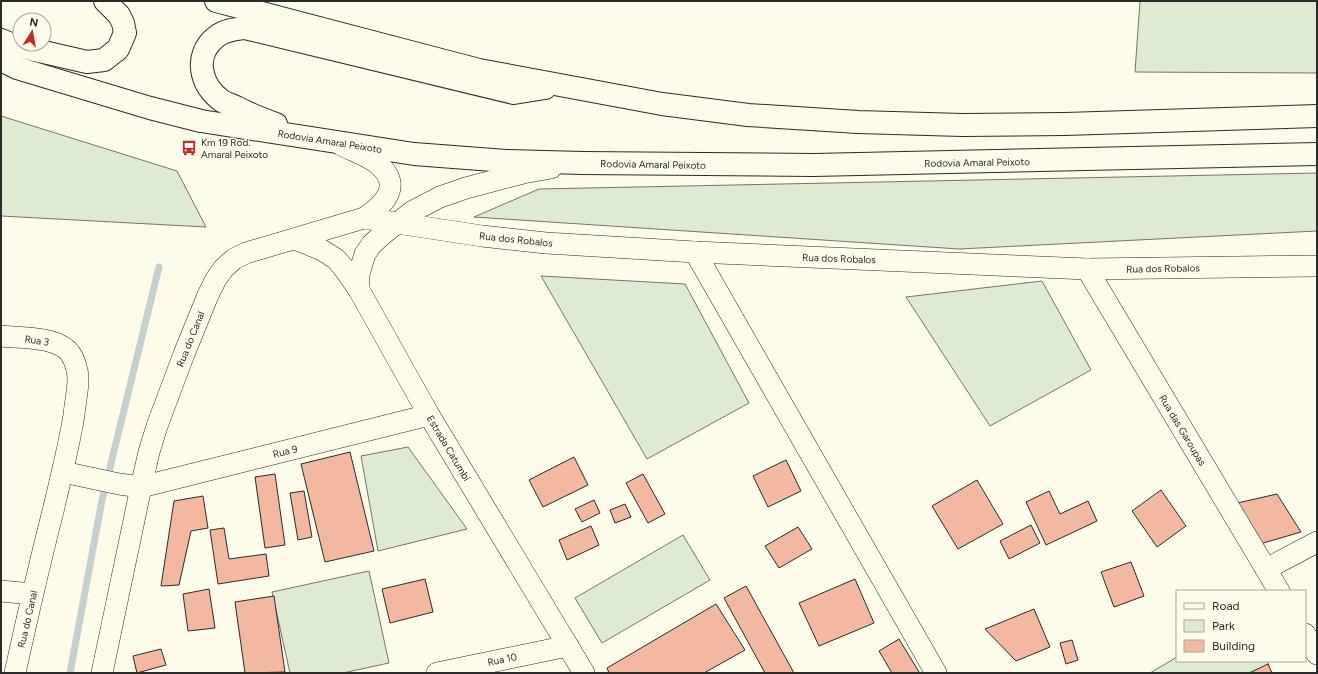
<svg xmlns="http://www.w3.org/2000/svg" width="1318" height="674" font-family="Figtree,sans-serif">
<style>
.green{fill:#deebd1;stroke:#74746e}
.lines{fill:none;stroke-linecap:round;stroke-linejoin:round}
.stream{stroke:#c7d0d0;stroke-width:7}
.building{fill:#f2b8a0;stroke:#2b2b2b}
.street-casing{stroke:#2b2b2b;stroke-width:22}
.highway-casing{stroke:#2b2b2b;stroke-width:24}
.street{stroke:#fdfbea;stroke-width:21}
.highway{stroke:#fdfbea;stroke-width:22}
.labels{text-anchor:middle;stroke-width:3;stroke-linejoin:round;paint-order:stroke}
.street-label{font-size:10px;fill:#2b2b2b;stroke:#fdfbea}
.poi-label{font-size:10px;fill:#2b2b2b;stroke:#fdfbea;text-anchor:start}
</style>
<rect width="100%" height="100%" fill="#fdfbea"/>
<g class="green">
<path d="M1140,1H1317V73L1135,72Z"/>
<path d="M1,116L177,171L206,227L1,216Z"/>
<path d="M1317,173V231L959,249L474,217L539,189Z"/>
<path d="M541,276L685,284L749,403L647,459Z"/>
<path d="M1042,281L1091,370L990,426L906,297Z"/>
<path d="M408,447L467,529L378,551L361,456Z"/>
<path d="M683,535L710,580L602,643L575,598Z"/>
<path d="M369,571L389,663L343,673H290L272,592Z"/>
<path d="M1177,657V661H1267L1269,665L1255,673H1150Z"/>
</g>
<g class="lines">
<path class="stream" d="M70,673L102,500L159,267"/>
</g>
<g class="building">
<path d="M350,452L374,551L325,562L301,464Z"/>
<path d="M574,457L588,485L543,507L529,480Z"/>
<path d="M786,460L801,491L768,507L753,476Z"/>
<path d="M275,474L285,545L265,548L255,477Z"/>
<path d="M643,474L665,514L648,523L626,483Z"/>
<path d="M977,480L1003,524L958,549L932,506Z"/>
<path d="M1161,490L1186,526L1157,547L1132,511Z"/>
<path d="M304,491L312,537L298,540L290,493Z"/>
<path d="M1049,491L1060,514L1088,501L1097,521L1046,545L1026,502Z"/>
<path d="M1277,494L1301,532L1260,544L1233,504Z"/>
<path d="M203,496L208,528L191,531L179,585L161,586L174,501Z"/>
<path d="M594,500L600,513L582,522L575,509Z"/>
<path d="M625,504L631,517L615,523L610,510Z"/>
<path d="M1031,525L1040,543L1009,559L1000,541Z"/>
<path d="M591,526L599,545L567,560L559,540Z"/>
<path d="M798,527L812,549L779,568L765,546Z"/>
<path d="M224,528L229,559L266,554L269,576L218,584L210,530Z"/>
<path d="M1131,562L1144,596L1114,607L1101,572Z"/>
<path d="M425,579L433,612L390,623L382,589Z"/>
<path d="M855,579L874,623L819,646L799,603Z"/>
<path d="M746,586L794,673H765L724,598Z"/>
<path d="M209,589L215,628L188,631L183,594Z"/>
<path d="M274,596L285,672L245,673L235,602Z"/>
<path d="M716,604L745,650L704,673H609L607,668Z"/>
<path d="M1034,609L1050,647L1016,661L985,629Z"/>
<path d="M899,639L919,672L918,673H892L879,651Z"/>
<path d="M1072,640L1078,660L1066,664L1060,643Z"/>
<path d="M161,649L166,665L137,673L133,656Z"/>
<path d="M1268,664L1272,673H1249Z"/>
</g>
<g class="lines">
<defs>
<g id="street">
<path d="M364,218L482,236L546,243L695,252L1087,269L1317,266"/>
<path d="M295,239L322,250L336,259L343,267L359,290L429,415L584,673"/>
<path d="M695,252L936,673"/>
<path d="M1087,269L1279,591"/>
<path d="M359,290V274L365,254L372,244L383,234L413,211L440,197L466,188L523,173L551,168"/>
<path d="M1,336C20,338 57,336 70,353C75,360 78,371 78,379C78,391 75,403 74,415C69,446 61,477 54,507C40,562 27,618 15,673"/>
<path d="M63,472L119,484L141,487L429,415"/>
<path d="M1266,569L1317,542"/>
<path d="M1,591L32,594"/>
<path d="M1305,634L1317,654"/>
<path d="M102,673L141,487L149,452L157,426L184,354L208,295L216,279L224,268L234,259L246,253L364,218C384,205 403,186 379,165C369,156 353,151 341,145"/>
<path d="M437,673L568,646"/>
</g>
<g id="highway">
<path d="M216,1L479,70L662,104L748,115L858,122L962,125L1065,124L1317,116"/>
<path d="M1,40L13,45L87,62L104,60L118,49L125,33L123,23L119,15L105,1"/>
<path d="M1,60L17,68L90,90L150,108L201,121L414,154L506,161L583,163L813,165L1317,154"/>
<path d="M276,124C262,119 249,114 236,107C232,105 227,104 222,101C200,85 193,55 216,37C224,30 236,29 245,28L514,93L545,88"/>
</g>
</defs>
<use href="#street" class="street-casing"/>
<use href="#highway" class="highway-casing"/>
<use href="#street" class="street"/>
<use href="#highway" class="highway"/>
</g>
<defs>
<symbol id="bus-bare" viewBox="-9 -9 18 18"><path d="M-5-6H5V4H4V6H2V4H-2V6H-4V4H-5ZM-3.5-4V0h7V-4ZM-3.5 1.2v1.5H-2V1.2ZM2 1.2v1.5H3.5V1.2Z" fill="#c62828" stroke="#fdfbea" stroke-width="2.5" paint-order="stroke"/></symbol>
</defs>
<g fill-rule="evenodd">
<use href="#bus-bare" x="178" y="137" width="22" height="22"/>
</g>
<g class="labels">
<g class="street-label">
<text transform="translate(330 141) rotate(9)" y="4">Rodovia Amaral Peixoto</text>
<text transform="translate(977 162) rotate(-1)" y="4">Rodovia Amaral Peixoto</text>
<text transform="translate(653 164) rotate(1)" y="4">Rodovia Amaral Peixoto</text>
<text transform="translate(516 239) rotate(6)" y="4">Rua dos Robalos</text>
<text transform="translate(839 258) rotate(2)" y="4">Rua dos Robalos</text>
<text transform="translate(1163 268) rotate(-1)" y="4">Rua dos Robalos</text>
<text transform="translate(190 339) rotate(-68)" y="4">Rua do Canal</text>
<text transform="translate(37 340) rotate(8)" y="4">Rua 3</text>
<text transform="translate(1183 430) rotate(59)" y="4">Rua das Garoupas</text>
<text transform="translate(449 448) rotate(59)" y="4">Estrada Catumbi</text>
<text transform="translate(285 451) rotate(-14)" y="4">Rua 9</text>
<text transform="translate(27 619) rotate(-77)" y="4">Rua do Canal</text>
<text transform="translate(502 659) rotate(-12)" y="4">Rua 10</text>
</g>
<g class="poi-label">
<text x="201" y="146">Km 19 Rod.<tspan x="201" dy="12">Amaral Peixoto</tspan></text>
</g>
</g>
<rect width="1318" height="674" fill="none" stroke="#2b2b2b" stroke-width="4"/>
<rect x="1176" y="590" width="130" height="72" fill="#fdfbea" stroke="#a9a89e"/>
<rect x="1184" y="603" width="20" height="6" fill="#fdfbea" stroke="#a9a89e"/>
<text x="1212" y="610" font-size="12" fill="#2b2b2b">Road</text>
<rect x="1184" y="620" width="20" height="12" fill="#deebd1" stroke="#a9a89e"/>
<text x="1212" y="630" font-size="12" fill="#2b2b2b">Park</text>
<rect x="1184" y="640" width="20" height="12" fill="#f2b8a0" stroke="#a9a89e"/>
<text x="1212" y="650" font-size="12" fill="#2b2b2b">Building</text>
<g transform="translate(32 32) rotate(11)"><circle r="19" fill="#fdfbea" stroke="#a9a89e"/>
<path d="M0-3L7 15L0 10L-7 15Z" fill="#c62828"/>
<text y="-6" font-size="11" font-weight="bold" text-anchor="middle" fill="#2b2b2b">N</text>
</g>
</svg>
